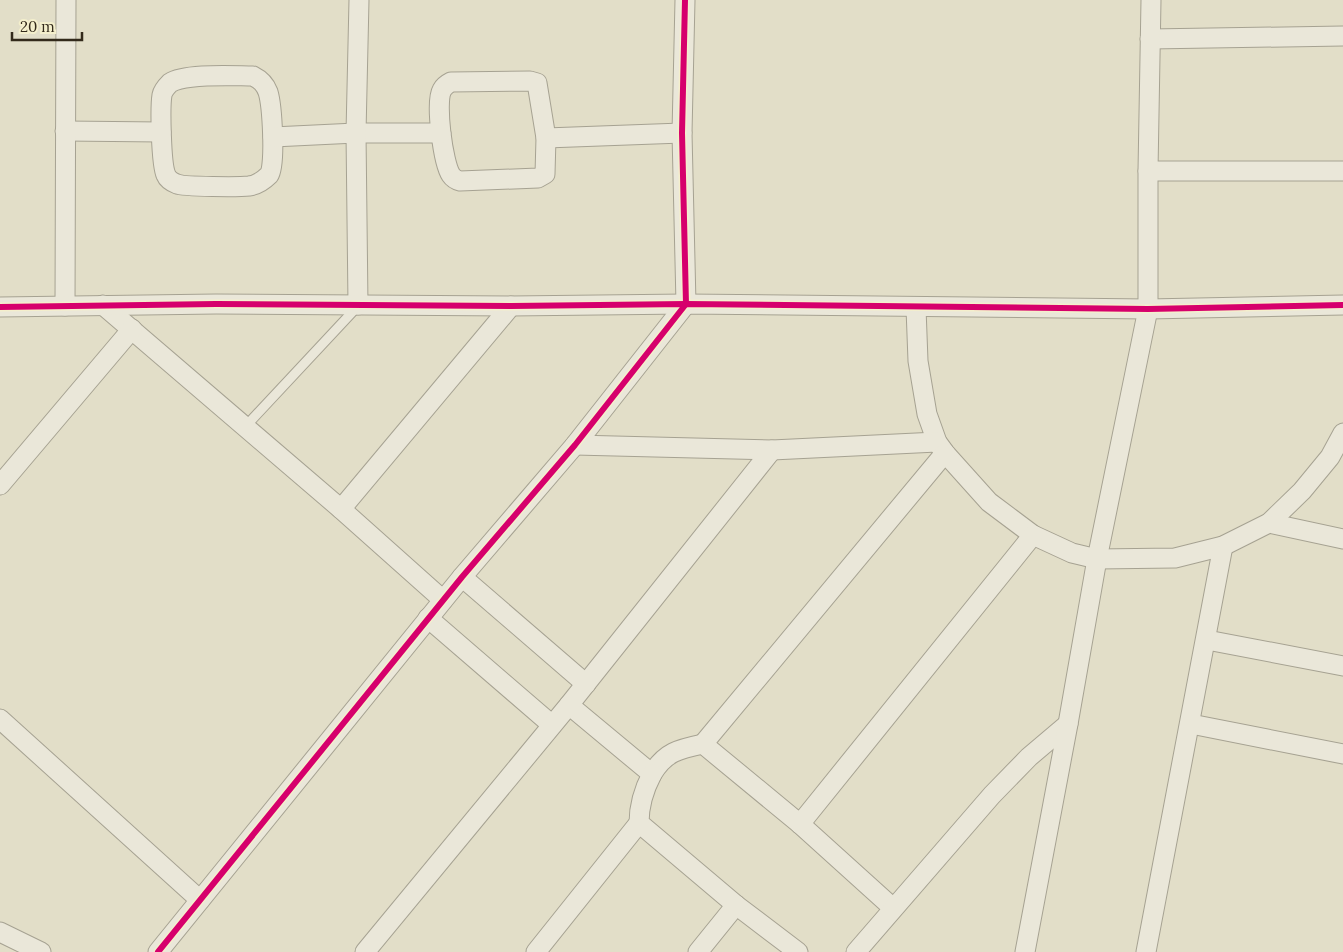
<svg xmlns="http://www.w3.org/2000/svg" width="1343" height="952" font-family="Lora,serif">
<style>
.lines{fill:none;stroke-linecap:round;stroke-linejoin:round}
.lane-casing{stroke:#a6a292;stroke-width:11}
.street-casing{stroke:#a6a292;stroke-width:21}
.lane{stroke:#eae7d9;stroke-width:9}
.street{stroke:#eae7d9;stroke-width:19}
.cycleway-casing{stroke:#f4efcc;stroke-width:9}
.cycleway{stroke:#d6006c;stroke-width:6}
</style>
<rect width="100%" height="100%" fill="#e2dec8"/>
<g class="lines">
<defs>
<path id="lane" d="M244,428L358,306"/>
<g id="street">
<path d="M1150,39L1343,36"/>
<path d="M253,76C261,80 265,84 268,92C272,105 276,165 269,175C264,180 256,185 249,186C240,187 185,187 177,184C172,182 168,180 166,175C161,164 160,107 162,95C163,90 167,86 170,83C185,73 234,76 253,76Z"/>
<path d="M530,81L537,83L546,138L545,174L538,178L460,181C456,180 453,178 451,175C443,163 435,102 442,90C444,86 447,84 451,82Z"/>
<path d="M65,131L161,132"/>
<path d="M273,137L356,133H441"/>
<path d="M546,138L682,133"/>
<path d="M1148,171H1343"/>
<path d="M103,305L341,509L443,600"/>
<path d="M358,305L356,133L359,0"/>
<path d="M65,306L66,0"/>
<path d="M0,307L216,304L511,306L686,304L1148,309L1343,305"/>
<path d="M916,308L918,361L927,414L937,442L945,453L989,502L1033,535L1072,553L1097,559L1175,558L1223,546L1269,523L1302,491L1330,457L1343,433"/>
<path d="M575,445L772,450L937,442"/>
<path d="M0,485L132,329"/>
<path d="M341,509L511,306"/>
<path d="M1269,523L1343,539"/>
<path d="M462,577L586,684"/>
<path d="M428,618L552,725"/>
<path d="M1207,640L1343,666"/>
<path d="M569,705L652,774C665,752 679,749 703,744L800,824L893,908"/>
<path d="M0,719L200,900"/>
<path d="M1191,724L1343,754"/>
<path d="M703,744L945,453"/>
<path d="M652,774C643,791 639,805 639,823L736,905L798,952"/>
<path d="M800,824L1033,535"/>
<path d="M0,932L41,952"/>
<path d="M158,952L462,577L575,445L686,304L682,133L685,0"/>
<path d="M365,952L569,705L772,450"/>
<path d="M536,952L639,823"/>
<path d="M698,952L736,905"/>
<path d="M856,952L992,795L1029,757L1068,724"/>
<path d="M1025,952L1068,724L1097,559L1148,309V171L1151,0"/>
<path d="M1146,952L1223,546"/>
</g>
</defs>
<use href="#lane" class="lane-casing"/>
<use href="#street" class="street-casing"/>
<use href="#lane" class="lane"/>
<use href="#street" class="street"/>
<defs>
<g id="cycleway">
<path d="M0,307L216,304L511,306L686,304L1148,309L1343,305"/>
<path d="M158,952L462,577L575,445L686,304L682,133L685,0"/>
</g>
</defs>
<use href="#cycleway" class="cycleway-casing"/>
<use href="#cycleway" class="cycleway"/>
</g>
<path d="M12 32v8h70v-8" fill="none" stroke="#332a1b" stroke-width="2.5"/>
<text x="20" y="32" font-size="15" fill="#332a1b" stroke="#f4efcc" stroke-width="4" paint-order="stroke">20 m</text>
</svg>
